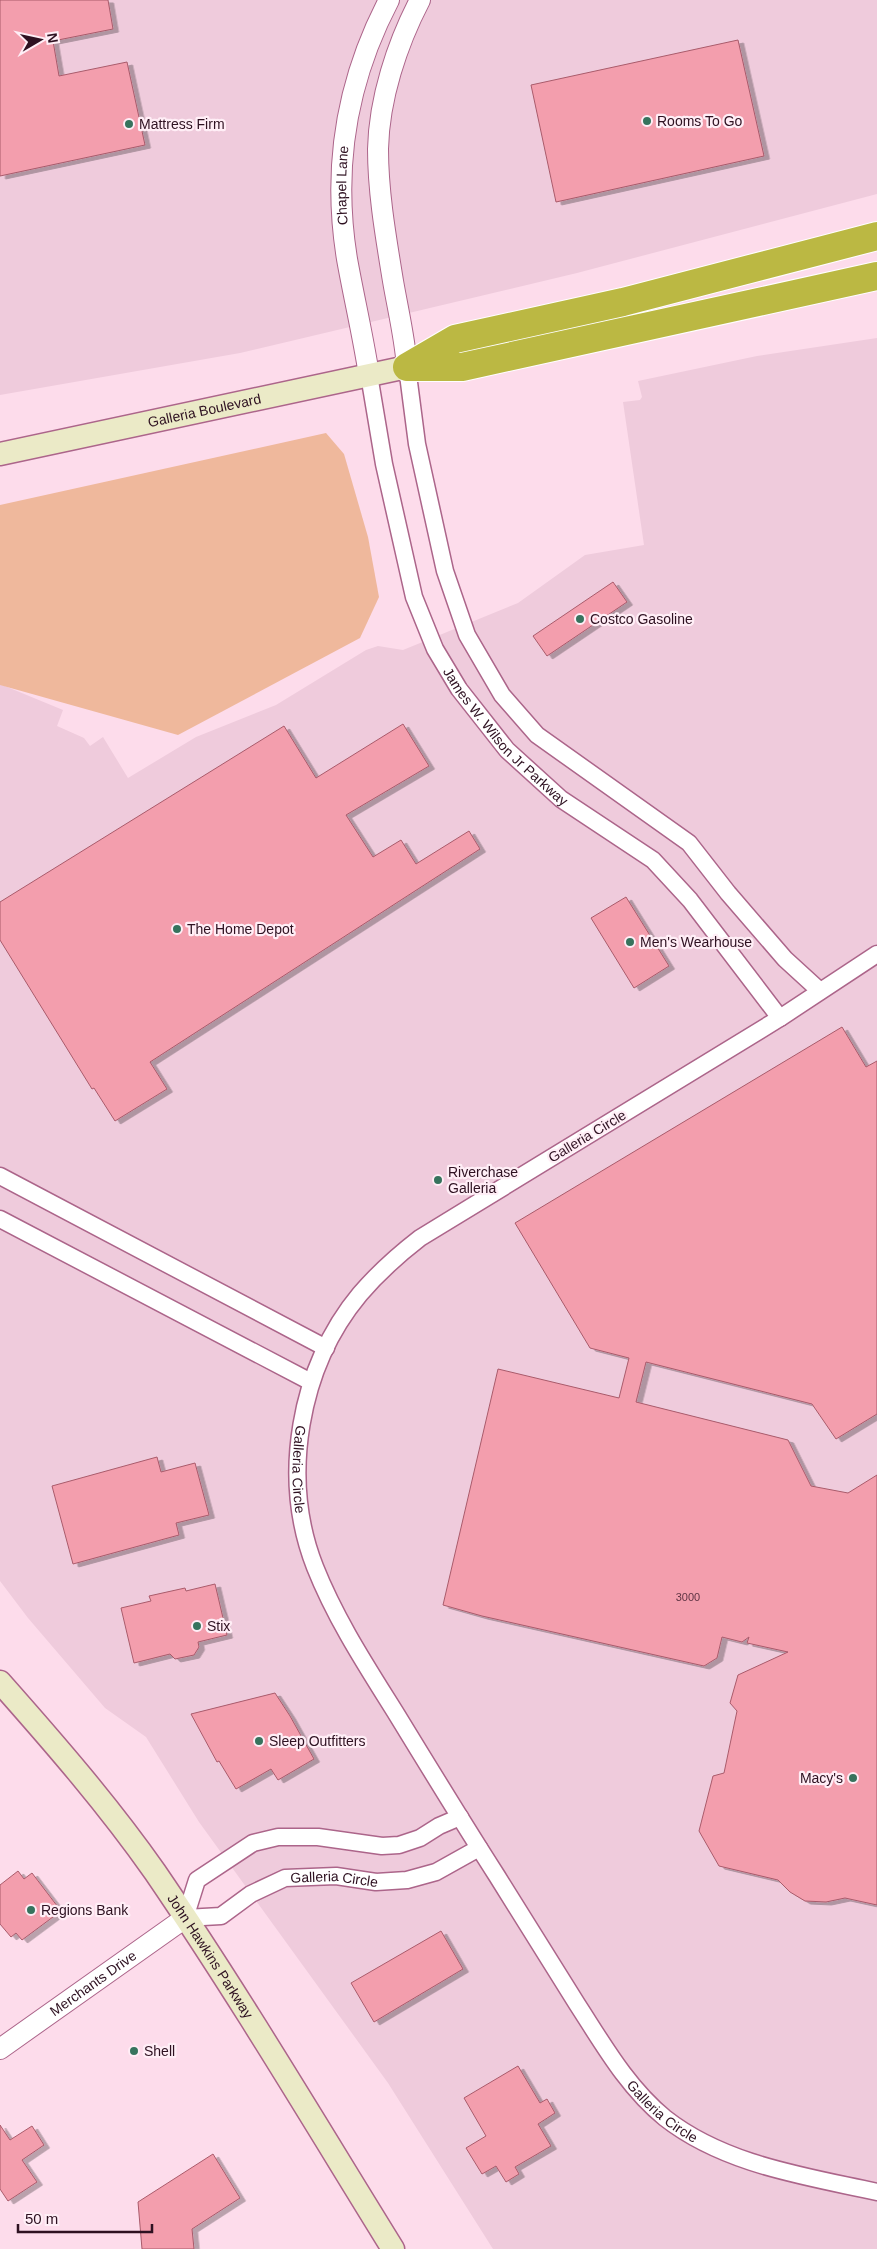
<svg xmlns="http://www.w3.org/2000/svg" width="877" height="2249" font-family="Helvetica,sans-serif">
<style>
.built{fill:#efcbdc}
.green{fill:#efb89c}
.building{fill:#f39ead;stroke:#a95b6b;filter:url(#shadow)}
.lines{fill:none;stroke-linecap:round;stroke-linejoin:round}
.minor-casing{stroke:#ac658a;stroke-width:19}
.tertiary-casing{stroke:#ac658a;stroke-width:22}
.secondary-casing{stroke:#ac658a;stroke-width:25}
.motorway-casing{stroke:#fff;stroke-width:30}
.minor{stroke:#fff;stroke-width:16}
.tertiary{stroke:#fff;stroke-width:20}
.secondary{stroke:#ebeac7;stroke-width:22}
.motorway{stroke:#bbb843;stroke-width:28}
.poi-dot{fill:#37735d;stroke:#ffeef6;stroke-width:2}
.labels{text-anchor:middle;stroke-width:4.5;stroke-linejoin:round;paint-order:stroke}
.number-label{font-size:11px;fill:#5f3444}
.poi-label{font-size:14px;fill:#2e1121;stroke:#ffeef6;text-anchor:start}
.street-label{font-size:14px;fill:#2e1121;stroke:#ffeef6}
</style>
<defs>
<filter id="shadow"><feDropShadow dx="5.5" dy="3" stdDeviation="0" flood-color="#0004"/></filter>
</defs>
<rect width="100%" height="100%" fill="#fddceb"/>
<g class="built">
<path d="M0,0H877V194L577,273L240,353L0,395Z"/>
<path d="M877,338V2249H493L388,2083L199,1822L146,1737L105,1708L28,1618L0,1581V684L63,710L57,726L84,738L90,746L103,737L128,778L196,737L276,705L366,650L378,646L403,650L518,603L585,555L644,545L623,402L640,400L642,397L638,381L757,356Z"/>
</g>
<path class="green" d="M326,433L344,454L368,537L379,597L360,638L178,735L0,685V505Z"/>
<g class="building">
<path d="M0,0H108L113,29L53,41L59,76L127,62L145,145L0,176Z"/>
<path d="M738,40L764,156L556,202L531,85Z"/>
<path d="M613,582L627,602L547,656L533,636Z"/>
<path d="M403,724L429,766L346,815L373,857L401,840L416,864L469,831L480,849L150,1062L167,1089L115,1121L94,1088L92,1089L0,940V902L284,726L316,778Z"/>
<path d="M626,897L669,966L634,988L591,918Z"/>
<path d="M842,1027L866,1067L877,1061V1414L836,1439L812,1404L646,1362L636,1402L788,1440L811,1486L848,1493L877,1475V1905L845,1898L826,1902L805,1901L790,1892L778,1880L719,1866L699,1831L713,1776L724,1773L737,1711L730,1703L738,1675L788,1652L747,1643L749,1637L742,1642L722,1637L717,1658L704,1666L482,1616L443,1605L498,1369L619,1398L629,1358L590,1348L515,1223Z"/>
<path d="M157,1457L161,1472L195,1463L209,1515L176,1523L179,1535L73,1564L52,1486Z"/>
<path d="M215,1584L227,1635L198,1642L199,1647L194,1655L175,1659L170,1654L134,1663L121,1608L151,1601L149,1596L185,1588L186,1591Z"/>
<path d="M275,1693L290,1716L314,1759L278,1780L271,1769L236,1789L219,1761L217,1762L191,1714Z"/>
<path d="M18,1871L24,1879L32,1873L61,1911L22,1940L16,1933L11,1937L0,1924V1885Z"/>
<path d="M441,1931L463,1969L374,2022L351,1983Z"/>
<path d="M518,2066L540,2103L547,2099L555,2113L538,2124L551,2146L515,2167L519,2174L506,2182L496,2166L482,2174L466,2148L486,2136L464,2098Z"/>
<path d="M0,2125L10,2140L32,2126L44,2145L22,2160L37,2182L8,2201L0,2189Z"/>
<path d="M213,2154L240,2198L192,2229L194,2249H142L138,2202Z"/>
</g>
<g class="lines">
<defs>
<g id="minor">
<path d="M407,367L417,444L445,571L467,635L502,695L537,735L689,843L728,893L785,959L820,991"/>
<path id="s1" d="M369,375L384,464L414,597L435,649L459,689L507,750L561,799L653,860L690,900L780,1018"/>
<path id="s2" d="M877,954L780,1018L420,1238C398,1255 378,1273 360,1294C299,1367 280,1478 315,1567C336,1620 367,1667 397,1715C430,1769 463,1823 497,1876C523,1918 550,1961 577,2004C603,2044 627,2087 665,2118C725,2165 805,2176 877,2192"/>
<path d="M0,1176L326,1348"/>
<path d="M0,1219L311,1382"/>
<path id="s3" d="M460,1817L439,1826L420,1838L399,1845L382,1846L318,1837H278L253,1843L197,1880L185,1918L221,1916L251,1894L285,1878L336,1876L376,1882L407,1880L436,1872L479,1848"/>
</g>
<g id="tertiary">
<path d="M407,367C405,339 398,310 393,281C386,238 378,193 378,149C379,99 397,44 420,0"/>
<path id="s4" d="M369,375C363,336 354,298 347,259C332,167 346,82 389,0"/>
<path id="s5" d="M0,2049L185,1918"/>
</g>
<g id="secondary">
<path id="s6" d="M0,454L407,367"/>
<path id="s7" d="M0,1682C54,1743 108,1805 155,1872C239,1995 315,2123 393,2249"/>
</g>
<g id="motorway">
<path d="M407,367L455,339L623,302L877,236"/>
<path d="M409,367H462L877,276"/>
</g>
</defs>
<use href="#minor" class="minor-casing"/>
<use href="#tertiary" class="tertiary-casing"/>
<use href="#secondary" class="secondary-casing"/>
<use href="#motorway" class="motorway-casing"/>
<use href="#minor" class="minor"/>
<use href="#tertiary" class="tertiary"/>
<use href="#secondary" class="secondary"/>
<use href="#motorway" class="motorway"/>
</g>
<g class="poi-dot">
<circle cx="647" cy="121" r="5"/>
<circle cx="129" cy="124" r="5"/>
<circle cx="580" cy="619" r="5"/>
<circle cx="177" cy="929" r="5"/>
<circle cx="630" cy="942" r="5"/>
<circle cx="438" cy="1180" r="5"/>
<circle cx="197" cy="1626" r="5"/>
<circle cx="259" cy="1741" r="5"/>
<circle cx="853" cy="1778" r="5"/>
<circle cx="31" cy="1910" r="5"/>
<circle cx="134" cy="2051" r="5"/>
</g>
<g class="labels">
<g class="number-label">
<text x="688" y="1601">3000</text>
</g>
<g class="poi-label">
<text x="657" y="126">Rooms To Go</text>
<text x="139" y="129">Mattress Firm</text>
<text x="590" y="624">Costco Gasoline</text>
<text x="187" y="934">The Home Depot</text>
<text x="640" y="947">Men's Wearhouse</text>
<text x="448" y="1177">Riverchase<tspan x="448" dy="16">Galleria</tspan></text>
<text x="207" y="1631">Stix</text>
<text x="269" y="1746">Sleep Outfitters</text>
<text x="843" y="1783" text-anchor="end">Macy's</text>
<text x="41" y="1915">Regions Bank</text>
<text x="144" y="2056">Shell</text>
</g>
<g class="street-label">
<text dy="5" stroke="none"><textPath href="#s4" startOffset="192">Chapel Lane</textPath></text>
<text dy="5" stroke="none"><textPath href="#s6" startOffset="209">Galleria Boulevard</textPath></text>
<text dy="5" stroke="none"><textPath href="#s1" startOffset="396">James W. Wilson Jr Parkway</textPath></text>
<text transform="translate(587 1136) rotate(-31)" y="5">Galleria Circle</text>
<text dy="5" stroke="none"><textPath href="#s2" startOffset="810">Galleria Circle</textPath></text>
<text dy="5" stroke="none"><textPath href="#s3" startOffset="482">Galleria Circle</textPath></text>
<text dy="5" stroke="none"><textPath href="#s7" startOffset="346">John Hawkins Parkway</textPath></text>
<text dy="5" stroke="none"><textPath href="#s5" startOffset="114">Merchants Drive</textPath></text>
<text dy="5" stroke="none"><textPath href="#s2" startOffset="1558">Galleria Circle</textPath></text>
</g>
</g>
<g transform="translate(40 40) rotate(81)" stroke="#ffeef6" stroke-width="4" paint-order="stroke">
<path d="M0-4L9 19L0 12L-9 19Z" fill="#2e1121"/>
<text y="-8" font-size="14" font-weight="bold" text-anchor="middle" fill="#2e1121">N</text>
</g>
<path d="M18 2224v8h134v-8" fill="none" stroke="#2e1121" stroke-width="2.5"/>
<text x="25" y="2224" font-size="15" fill="#2e1121" stroke="#ffeef6" stroke-width="4" paint-order="stroke">50 m</text>
</svg>
